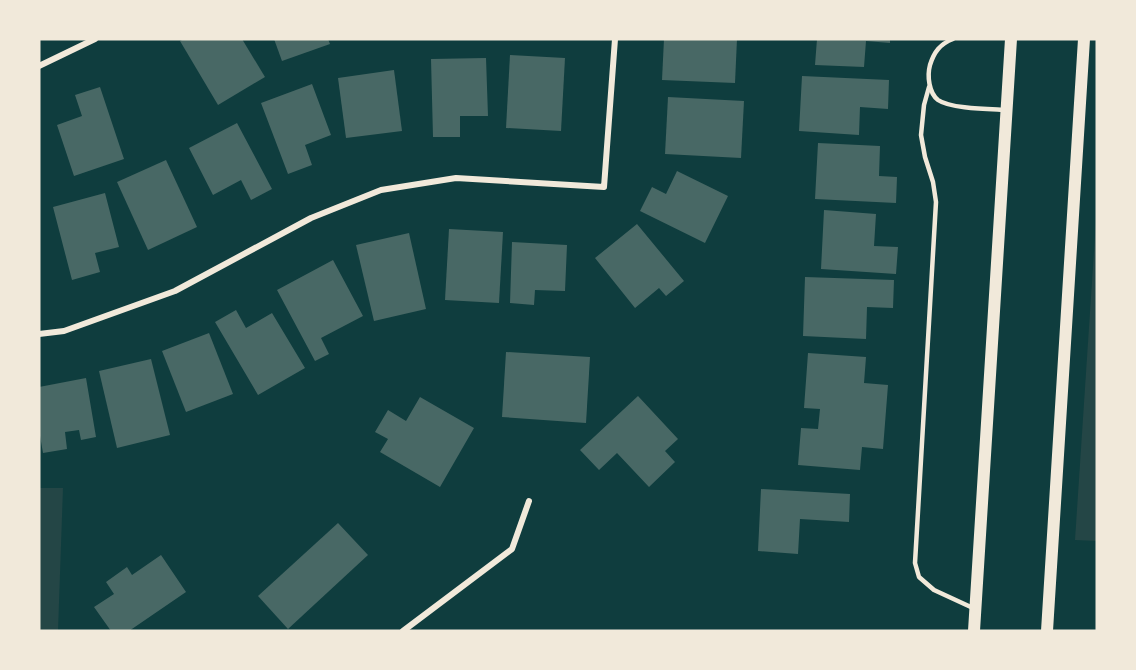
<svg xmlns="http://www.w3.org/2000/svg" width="1136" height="670" font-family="'PT Sans Narrow',sans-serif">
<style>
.green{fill:#244646}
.building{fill:#486865}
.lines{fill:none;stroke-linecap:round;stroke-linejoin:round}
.service{stroke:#f1e9da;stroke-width:4.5}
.minor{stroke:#f1e9da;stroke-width:6}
.secondary{stroke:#f1e9da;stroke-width:12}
</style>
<rect width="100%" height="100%" fill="#0f3d3e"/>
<g class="green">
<path d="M1097,206V541L1075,540Z"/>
<path d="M39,488H63L58,631H39Z"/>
</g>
<g class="building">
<path d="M184,39H242L265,77L218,105L180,41Z"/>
<path d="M274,39H328L330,44L282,61Z"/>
<path d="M664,39H737L735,83L662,80Z"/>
<path d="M817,39H890V43L866,41L864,67L815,65Z"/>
<path d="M510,55L565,58L561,131L506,128Z"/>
<path d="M486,58L488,116H460V137H433L431,59Z"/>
<path d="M394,70L402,131L346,138L338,78Z"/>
<path d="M802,76L889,80L888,109L860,107L859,135L799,131Z"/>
<path d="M312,84L331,135L305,145L312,165L288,174L261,103Z"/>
<path d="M100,87L124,159L74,176L57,125L82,116L75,95Z"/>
<path d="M668,97L744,101L741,158L665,154Z"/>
<path d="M237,123L272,189L251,200L241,180L213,195L189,148Z"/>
<path d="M818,143L880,146L879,176L897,177L896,203L815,199Z"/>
<path d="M166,160L197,227L148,250L117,182Z"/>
<path d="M677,171L728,196L705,243L640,211L652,187L666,194Z"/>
<path d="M105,193L119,247L95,253L100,272L72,280L53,207Z"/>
<path d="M824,210L876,214L874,246L898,247L896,274L821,269Z"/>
<path d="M637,224L684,281L666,296L659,288L635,308L595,258Z"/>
<path d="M449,229L503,232L499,303L445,300Z"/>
<path d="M409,233L426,309L374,321L356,245Z"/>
<path d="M512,242L567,245L565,291L535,290L534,305L510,303Z"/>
<path d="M333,260L363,316L321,338L329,354L315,361L277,290Z"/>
<path d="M805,277L894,280L893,308L867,307L866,339L803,336Z"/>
<path d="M236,310L246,328L272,313L305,368L258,395L215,322Z"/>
<path d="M209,333L233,394L186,412L162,351Z"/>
<path d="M506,352L590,357L586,423L502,417Z"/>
<path d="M808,353L866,357L864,383L888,385L883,449L862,447L860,470L798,465L801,428L818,429L820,409L804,408Z"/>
<path d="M151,359L170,435L117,448L99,371Z"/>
<path d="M86,378L96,437L81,440L79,430L65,432L67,449L43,453L39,430V387Z"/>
<path d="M638,396L678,439L665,451L675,462L649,487L617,453L599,470L580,450Z"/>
<path d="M420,397L474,428L440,487L380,452L388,439L375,432L388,410L406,421Z"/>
<path d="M761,489L850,494L849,522L800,519L798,554L758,551Z"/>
<path d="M338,523L368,555L288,629L258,596Z"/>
<path d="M161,555L186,592L129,631H111L94,607L114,594L106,582L127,567L132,575Z"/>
</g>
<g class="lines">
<g class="service">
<path d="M953,39C940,44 934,52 930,65C927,76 929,93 938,100C951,109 990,109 1007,110"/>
<path d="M929,87L924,105L921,135L925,157L933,182L936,202L915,563L919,577L934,590L973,608"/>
</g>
<g class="minor">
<path d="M39,66L95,39"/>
<path d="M39,334L64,331L175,291L311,218L381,190L456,178L604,187L615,39"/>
<path d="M403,631L512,549L529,501"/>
</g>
<g class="secondary">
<path d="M974,631L1011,39"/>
<path d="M1047,631L1084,39"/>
</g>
</g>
<rect width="1136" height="670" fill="none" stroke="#f1e9da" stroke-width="81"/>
</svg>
